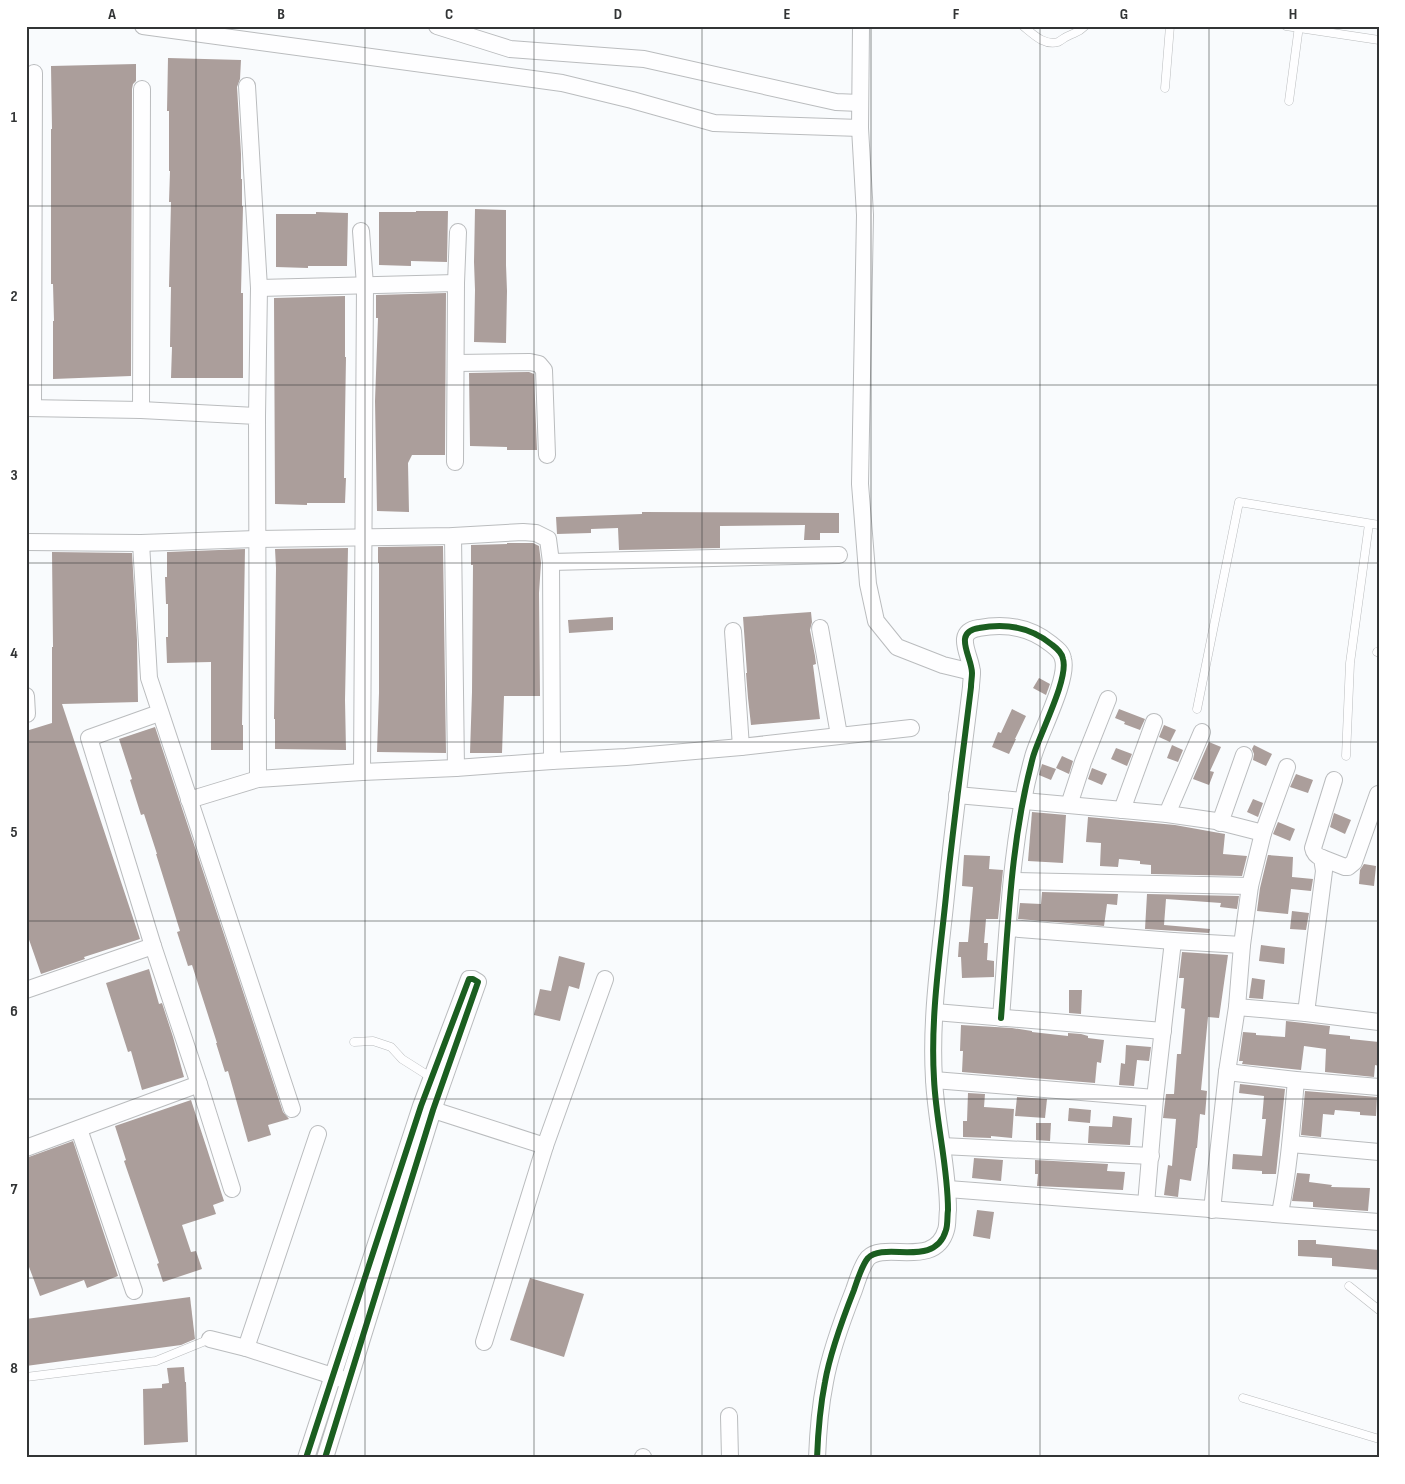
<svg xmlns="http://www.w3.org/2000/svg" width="1405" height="1484" font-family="'Sofia Sans Condensed',sans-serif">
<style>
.building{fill:#ab9e9b}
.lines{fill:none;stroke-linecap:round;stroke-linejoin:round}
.lane-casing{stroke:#babcbe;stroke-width:9}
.street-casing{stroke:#babcbe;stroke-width:18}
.lane{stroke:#fefeff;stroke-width:8}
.street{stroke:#fefeff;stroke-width:16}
.cycleway-casing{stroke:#fff;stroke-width:9}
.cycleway{stroke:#1b5e20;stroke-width:6}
.grid{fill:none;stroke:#323435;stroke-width:1;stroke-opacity:0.55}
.neatline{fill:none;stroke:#323435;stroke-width:2}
.grid-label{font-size:16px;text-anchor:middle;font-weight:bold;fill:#323435}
</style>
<rect width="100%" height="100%" fill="#f9fbfd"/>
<g class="building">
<path d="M168,58L241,60L240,79L237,87L241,154V179H242V206H243L241,293H243V378H171L172,347H170L171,287H169L171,202H169L170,171H169V111H167Z"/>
<path d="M136,64V81L133,84L132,89L131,376L53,379V321H54L53,284H51V129H52L51,66Z"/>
<path d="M475,209L506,210V265L507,291L506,343L474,342L475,290L474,262Z"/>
<path d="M416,211H448L447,262L411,261V266L379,265V212H416Z"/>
<path d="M316,212L348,213L347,266H308V268L276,267V214H316Z"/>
<path d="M446,293L445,455H412L408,463L409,512L377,511L375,401L378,318H376V295Z"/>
<path d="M345,296V357H346L344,478H346L345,503H307V505L275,504L274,298Z"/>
<path d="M529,372L534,374L537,450H507V447L470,446L469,373Z"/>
<path d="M642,512L839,513V533H820V540H804L805,525L720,526V548L619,550L618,528L591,529V533L557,534L556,517L642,514Z"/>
<path d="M507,543H533L539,546L541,563L539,593L540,696H504L502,753H470L472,692L473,565H471V545L507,544Z"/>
<path d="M443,546L446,753L377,752L379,693V563H378V547Z"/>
<path d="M348,548L345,700L346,750L275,749V719H274L276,568L275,549Z"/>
<path d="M245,549L242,725H243V750H211V662L167,663L166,637H168V604H166L165,577H167V552Z"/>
<path d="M52,552L132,553L137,640L138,702L62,704L140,939L84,957L85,959L41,974L26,931V731L52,723V647H53Z"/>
<path d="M811,612L812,622L810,630L815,656L816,664L813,665L820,719L751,725L748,698L746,673H747L743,617Z"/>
<path d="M613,617V630L569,633L568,620Z"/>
<path d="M1039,678L1050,684L1046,695L1033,688Z"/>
<path d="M1012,709L1026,716L1015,739H1016L1009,754L992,747L998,732L1001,733Z"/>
<path d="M1119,709L1145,719L1140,730L1124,724L1125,722L1115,718Z"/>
<path d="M1164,725L1176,730L1170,742L1159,737Z"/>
<path d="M155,727L283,1112L289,1119L268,1125L271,1135L248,1142L228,1071L225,1072L216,1043H217L192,965L188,966L177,932L180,931L156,854H157L144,814L141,815L130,780L132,779L119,739Z"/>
<path d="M1209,742L1221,747L1210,771L1214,772L1209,785L1193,779Z"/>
<path d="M1172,745L1183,750L1178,762L1167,758Z"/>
<path d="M1254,745L1272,754L1266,766L1253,760L1254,754L1252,749Z"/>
<path d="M1116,748L1132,754L1127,766L1111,759Z"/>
<path d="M1062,756L1073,761L1069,774L1056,768Z"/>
<path d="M1042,764L1056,769L1051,780L1039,775Z"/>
<path d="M1092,768L1107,774L1102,785L1088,779Z"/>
<path d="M1296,774L1313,780L1308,793L1290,787Z"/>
<path d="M1253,799L1263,803L1258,817L1247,812Z"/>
<path d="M1032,812L1066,815L1063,863L1028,861Z"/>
<path d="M1334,813L1351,820L1345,834L1330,827Z"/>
<path d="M1088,817L1175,825L1225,834L1223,854L1247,856L1242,876L1151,874V865L1140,864V861L1119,859L1118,867L1100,866L1101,843L1086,842Z"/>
<path d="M1278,822L1295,829L1290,841L1273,834Z"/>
<path d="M964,855L990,856L989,869L1003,870L998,919H986L984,943H988L987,960L994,961V977L962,978L961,957H958L959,942H968L973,887L962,886Z"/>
<path d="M1268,855L1293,857L1292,877L1313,879L1311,891L1291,889L1288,914L1257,911L1260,888Z"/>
<path d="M1364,864L1376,866L1374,886L1359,884L1360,870Z"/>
<path d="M1042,892L1118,894L1117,905L1107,904L1104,926L1018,919L1020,903L1041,904Z"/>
<path d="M1147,894L1239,896L1237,909L1220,907L1221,903L1166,899L1164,925L1210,929L1209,933L1145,929Z"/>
<path d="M1292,911L1309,913L1306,930L1290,929Z"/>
<path d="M1261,945L1285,948L1284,964L1259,961Z"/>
<path d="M1182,952L1228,955L1219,1018L1208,1017L1201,1090L1207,1091L1205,1115L1200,1114L1197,1148H1196L1191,1181L1180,1179L1178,1197L1164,1195L1168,1165L1172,1166L1176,1119L1163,1118L1166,1094H1174L1177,1054H1181L1185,1009L1181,1008L1184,978H1179Z"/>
<path d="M559,956L585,963L579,989L569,986L560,1021L534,1015L540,989L551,991Z"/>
<path d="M149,969L159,1004L162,1003L173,1037L184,1077L142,1090L131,1051L128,1052L106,983Z"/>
<path d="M1252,978L1265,980L1263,999L1249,998Z"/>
<path d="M1069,990H1082L1081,1014L1069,1013Z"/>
<path d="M1286,1021L1330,1026L1329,1034L1350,1036V1039L1379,1042V1066L1375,1065L1374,1077L1325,1072L1326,1049L1304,1046L1301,1070L1242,1064L1243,1061H1239L1243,1032L1256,1033V1035L1285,1037Z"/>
<path d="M961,1025L1012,1028L1032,1031V1032L1068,1036V1033L1081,1034L1088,1036V1038L1104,1040L1101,1063L1097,1062L1095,1083L962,1072L963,1051H960Z"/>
<path d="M1126,1045L1151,1047L1149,1061L1137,1060L1134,1086L1119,1085L1121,1063L1125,1064Z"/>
<path d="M1240,1084L1285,1089L1276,1174H1262V1171L1232,1169L1233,1154L1262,1156L1266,1119H1262L1264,1096L1239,1093Z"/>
<path d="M1305,1091L1377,1097L1376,1116L1360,1115V1112L1335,1110L1334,1115L1323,1114L1321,1137L1301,1135Z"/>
<path d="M968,1093L985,1094L984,1107L1014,1109L1012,1138L991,1136V1138L963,1137V1121H967Z"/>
<path d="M1017,1097L1047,1099L1045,1118L1015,1116Z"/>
<path d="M191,1100L224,1201L213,1205L216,1214L182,1225L191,1252L196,1251L202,1269L163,1282L157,1264L159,1263L124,1161L126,1160L115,1126Z"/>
<path d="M1069,1108L1091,1110L1090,1123L1068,1121Z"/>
<path d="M1113,1116L1132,1118L1130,1145L1088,1143L1089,1126L1112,1127Z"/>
<path d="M1036,1123H1051L1050,1141L1036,1140Z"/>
<path d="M73,1141L118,1276L87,1288L84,1280L40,1296L26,1259V1158Z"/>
<path d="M974,1158L1003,1160L1001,1181L972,1178Z"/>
<path d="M1035,1160L1108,1164L1107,1171L1125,1172L1123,1190L1037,1186L1038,1174H1035Z"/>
<path d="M1297,1173L1310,1174L1309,1182L1332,1185L1331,1187L1370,1188L1368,1211L1313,1207V1202L1292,1201Z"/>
<path d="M977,1210L994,1212L990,1239L973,1236Z"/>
<path d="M1298,1240H1316V1244L1379,1250V1270L1332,1266V1258L1298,1256Z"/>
<path d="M530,1278L584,1294L564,1357L510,1340Z"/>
<path d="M190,1297L195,1339L181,1345L26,1366V1319Z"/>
<path d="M184,1367L185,1382H186L188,1442L144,1445L143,1389L162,1388V1384L169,1383L167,1368Z"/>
</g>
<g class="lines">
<defs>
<g id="lane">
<path d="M1023,26C1033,34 1044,46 1058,42C1062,40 1065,37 1068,36C1076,32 1078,33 1085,26"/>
<path d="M1286,26L1379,40"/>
<path d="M1165,88L1170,26"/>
<path d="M1289,101L1299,26"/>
<path d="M1377,652L1379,653"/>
<path d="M1197,709L1239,502L1379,525"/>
<path d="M1346,756L1350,663L1369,524"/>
<path d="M354,1042L373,1041L391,1047L402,1059L432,1078"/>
<path d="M1349,1286L1379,1310"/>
<path d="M26,1377L156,1361L210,1339"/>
<path d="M1243,1398L1379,1439"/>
</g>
<g id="street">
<path d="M143,26L562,83L632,100L714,123L860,128"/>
<path d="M437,26L510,49L644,59L836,102L860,103"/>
<path d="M861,26L860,128L865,215L860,484L868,584L876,621L897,647L943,665L972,672"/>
<path d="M247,86L259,288L257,416"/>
<path d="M361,231L365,285L362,772"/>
<path d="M259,288L456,283"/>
<path d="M456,363L530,362L539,364L544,370L547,455"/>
<path d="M26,408L141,410L257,416L258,779"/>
<path d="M33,408L34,73"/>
<path d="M141,410L142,89"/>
<path d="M455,462L456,283L458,232"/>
<path d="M453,536L456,768"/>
<path d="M26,542L141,543L258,539L453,536L523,532L536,533L548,539L551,562L552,761"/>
<path d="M141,543L149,678L292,1109"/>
<path d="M551,562L839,555"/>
<path d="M820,628L839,735"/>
<path d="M733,631L741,747"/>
<path d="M26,696L27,714"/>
<path d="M159,713L89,738L153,946L199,1084L232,1189"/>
<path d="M957,795L1167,814L1216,821L1263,833"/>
<path d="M189,800L258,779L362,772L456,768L552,761L626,757L741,747L911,728"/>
<path d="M1069,805L1083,762L1108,699"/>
<path d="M1122,810L1154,722"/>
<path d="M1167,814L1202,732"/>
<path d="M1220,823L1244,755"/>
<path d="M1322,858L1345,867H1348L1354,862L1378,794"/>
<path d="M1012,881L1250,886"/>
<path d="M1008,928L1173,941L1242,945"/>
<path d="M26,990L153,946"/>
<path d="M1237,1007L1306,1013L1379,1022"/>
<path d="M935,1012L1163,1031"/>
<path d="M1306,1013L1324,871L1322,858C1317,856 1314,854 1313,848L1334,780"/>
<path d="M1227,1072L1296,1080L1379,1087"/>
<path d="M934,1080L1155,1098"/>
<path d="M424,1107L545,1146"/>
<path d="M79,1129L134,1291"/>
<path d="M1291,1144L1379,1152"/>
<path d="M942,1146L1151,1156"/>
<path d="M26,1148L199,1084"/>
<path d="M948,1189L1379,1222"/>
<path d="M1146,1204L1155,1098L1173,941"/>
<path d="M1212,1210L1227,1072L1237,1007L1242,945L1250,886L1263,833L1287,767"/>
<path d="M1280,1213C1289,1169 1292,1125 1296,1080"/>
<path d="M210,1339L246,1348L342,1379"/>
<path d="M484,1342L545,1146L605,979"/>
<path d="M246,1348L318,1134"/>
<path d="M729,1416L730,1458"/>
<path d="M643,1457V1458"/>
<path d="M306,1458L421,1106L469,979H473L478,982L433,1110L325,1458"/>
<path d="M817,1458C818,1432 820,1407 825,1382C830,1353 843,1318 854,1290C857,1281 862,1265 868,1258C885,1241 935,1269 946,1230C948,1224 947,1216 948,1210C948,1166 936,1123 934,1079C930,1015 941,949 947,886C954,819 963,753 971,687C971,682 972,678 972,673C972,657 952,632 979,628C1005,623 1030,627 1051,644C1056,648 1062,652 1063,659C1069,679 1039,735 1033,757C1010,842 1008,931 1001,1018"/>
</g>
</defs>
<use href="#lane" class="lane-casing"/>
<use href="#street" class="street-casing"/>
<use href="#lane" class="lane"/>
<use href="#street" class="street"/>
<defs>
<g id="cycleway">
<path d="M306,1458L421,1106L469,979H473L478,982L433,1110L325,1458"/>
<path d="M817,1458C818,1432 820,1407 825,1382C830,1353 843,1318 854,1290C857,1281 862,1265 868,1258C885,1241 935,1269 946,1230C948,1224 947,1216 948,1210C948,1166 936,1123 934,1079C930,1015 941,949 947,886C954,819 963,753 971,687C971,682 972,678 972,673C972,657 952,632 979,628C1005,623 1030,627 1051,644C1056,648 1062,652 1063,659C1069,679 1039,735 1033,757C1010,842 1008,931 1001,1018"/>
</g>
</defs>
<use href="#cycleway" class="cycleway-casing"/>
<use href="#cycleway" class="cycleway"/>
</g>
<path class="grid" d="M196,26V1458M365,26V1458M534,26V1458M702,26V1458M871,26V1458M1040,26V1458M1209,26V1458M26,206H1379M26,385H1379M26,563H1379M26,742H1379M26,921H1379M26,1099H1379M26,1278H1379"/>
<rect width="1405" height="1484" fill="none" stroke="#ffffff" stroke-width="55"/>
<rect x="28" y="28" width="1350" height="1428" class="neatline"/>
<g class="grid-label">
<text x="112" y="19">A</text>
<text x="281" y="19">B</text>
<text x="449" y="19">C</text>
<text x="618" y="19">D</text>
<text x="787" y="19">E</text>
<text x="956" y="19">F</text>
<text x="1124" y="19">G</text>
<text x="1293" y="19">H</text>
<text x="14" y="122">1</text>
<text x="14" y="301">2</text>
<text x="14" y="480">3</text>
<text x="14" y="658">4</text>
<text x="14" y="837">5</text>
<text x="14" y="1016">6</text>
<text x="14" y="1194">7</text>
<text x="14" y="1373">8</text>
</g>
</svg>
